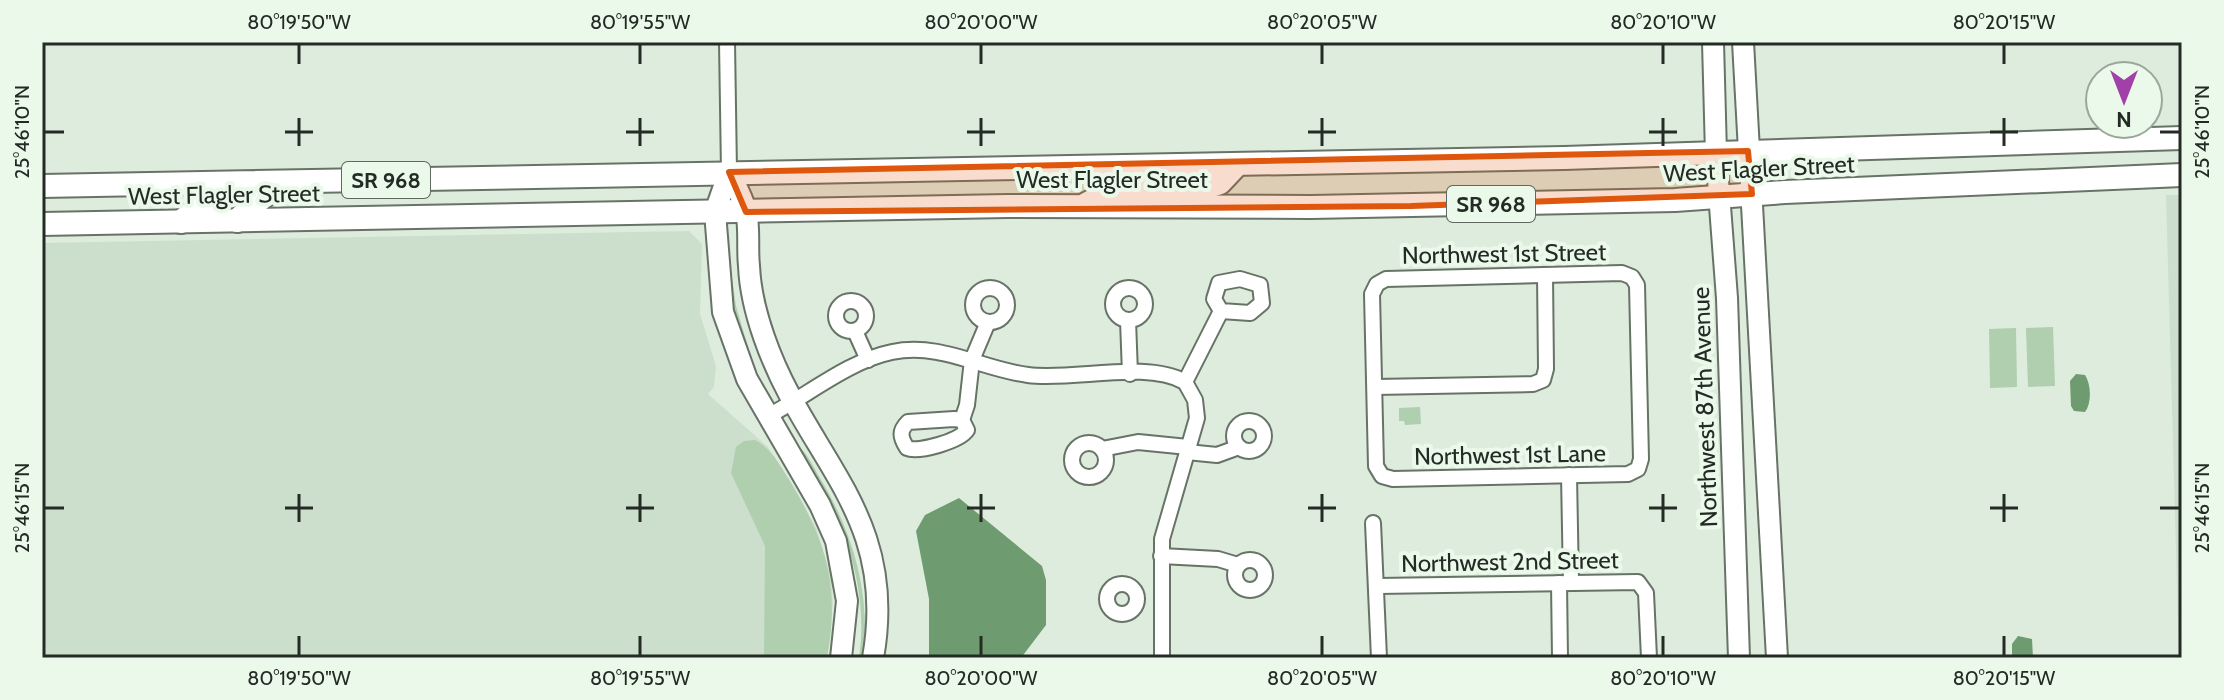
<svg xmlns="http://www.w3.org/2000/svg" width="2224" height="700" font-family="Cabin,sans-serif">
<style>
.built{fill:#ccdfcc}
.green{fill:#afcfaf}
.water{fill:#6e9c70}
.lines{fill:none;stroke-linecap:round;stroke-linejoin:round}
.street-casing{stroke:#677367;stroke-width:18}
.secondary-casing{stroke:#677367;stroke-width:24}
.primary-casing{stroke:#677367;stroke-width:26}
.street{stroke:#fff;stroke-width:14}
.secondary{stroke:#fff;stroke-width:20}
.primary{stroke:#fff;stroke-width:22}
.marked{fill:#de570d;fill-opacity:0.2;stroke:#de570d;stroke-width:6;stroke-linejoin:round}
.ticks{fill:none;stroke:#242a24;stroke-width:3}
.labels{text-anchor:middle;stroke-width:8;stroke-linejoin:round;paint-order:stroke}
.shield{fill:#ebf9eb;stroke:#606860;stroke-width:2}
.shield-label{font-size:22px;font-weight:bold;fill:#242a24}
.street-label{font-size:24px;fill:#242a24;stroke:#ebf9eb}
.neatline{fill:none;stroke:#242a24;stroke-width:3}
.ticks-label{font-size:20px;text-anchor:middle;fill:#242a24}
</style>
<rect width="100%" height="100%" fill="#deecde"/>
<g class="built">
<path d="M2166,195H2182V658H2179Z"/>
<path d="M689,231L702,244L700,314L716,366L714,387L708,394L768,447L816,527L831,577L833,603L827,658H42V243Z"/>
</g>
<g class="green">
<path d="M728,250L736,306L753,364L733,308Z"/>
<path d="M2053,327L2055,386L2028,387L2026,328Z"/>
<path d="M2016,328L2017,387L1990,388L1989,329Z"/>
<path d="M1420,407L1421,424L1405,425L1404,421H1399V408Z"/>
<path d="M755,440C772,449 780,465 790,481C827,542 840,588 827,658H764L765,546L731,473L736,447L744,441Z"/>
<path d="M800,448C808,454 814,468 820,478C854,534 870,593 864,658H859C867,606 854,549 829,502C820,485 806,467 800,448Z"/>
</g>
<g class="water">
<path d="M2076,374L2085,375C2091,384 2092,403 2085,412L2074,411L2071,406L2070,381Z"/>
<path d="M959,498L1042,566L1046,580V625L1021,658H929V599L916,531L925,515Z"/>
<path d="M2018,636L2032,639L2033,658H2012V644Z"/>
</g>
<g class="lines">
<defs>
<g id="street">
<path d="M727,42L729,172"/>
<path d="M1622,273L1632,277L1637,285L1641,459L1638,469L1628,474L1393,479L1382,476L1376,466L1372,294L1377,284L1386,279Z"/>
<path d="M1240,279L1260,285L1262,303L1250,313L1221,311L1214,299L1219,283Z"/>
<circle cx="1129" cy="304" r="16"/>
<circle cx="990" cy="305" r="17"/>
<circle cx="851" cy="316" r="15"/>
<path d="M1128,320L1130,374"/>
<path d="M855,331L868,360"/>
<path d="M1185,382L1221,311"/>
<path d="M1375,387L1533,384L1543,380L1546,369L1545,275"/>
<path d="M768,416C807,396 848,361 892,352C941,342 981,369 1028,375C1074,381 1145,360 1185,382L1195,400L1197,418L1162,539V658"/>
<path d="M954,419L962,420L967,430C960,441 918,453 907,448C900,437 899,431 908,422Z"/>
<path d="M962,420L967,405L972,360L988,322"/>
<circle cx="1249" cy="436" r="15"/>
<circle cx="1089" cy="460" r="17"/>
<path d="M1102,449L1138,442L1188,447"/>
<path d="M1187,452L1217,455L1239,447"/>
<path d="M1569,475L1571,583"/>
<path d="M1373,523L1379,658"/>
<path d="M1161,556L1218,559L1238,565"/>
<circle cx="1250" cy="575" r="15"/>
<path d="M1559,583L1560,658"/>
<circle cx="1122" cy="599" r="15"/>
<path d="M1378,586L1638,582L1646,593L1649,658"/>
</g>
<g id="secondary">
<path d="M1713,42L1716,154L1727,298L1739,658"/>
<path d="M1743,42L1777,658"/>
<path d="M729,172C735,184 743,198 746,211C750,228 747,249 749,266C750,290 756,314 764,337C806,459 899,512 873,658"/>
<path d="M729,172L715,212L723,312L747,379L820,505L836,541L847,601L841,658"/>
</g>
<g id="primary">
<path d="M42,186L1564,158L2182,138"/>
<path d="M1086,204L1116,188L1211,186L1220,183L1238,164"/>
<path d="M237,221C250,204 266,198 280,182"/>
<path d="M181,222C196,206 214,201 227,183"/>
<path d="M42,224L1008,206L1311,207L1675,200L1785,192L2182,175"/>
</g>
</defs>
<use href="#street" class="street-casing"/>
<use href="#secondary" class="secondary-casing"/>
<use href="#primary" class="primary-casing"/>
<use href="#street" class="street"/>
<use href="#secondary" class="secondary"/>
<use href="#primary" class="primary"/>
</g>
<path class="marked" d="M1748,151L1752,194L1411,206L746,212L729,172Z"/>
<path class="ticks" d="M299,44V64M640,44V64M981,44V64M1322,44V64M1663,44V64M2004,44V64M299,118V146M640,118V146M981,118V146M1322,118V146M1663,118V146M2004,118V146M44,132H64M285,132H313M626,132H654M967,132H995M1308,132H1336M1649,132H1677M1990,132H2018M2160,132H2180M299,494V522M640,494V522M981,494V522M1322,494V522M1663,494V522M2004,494V522M44,508H64M285,508H313M626,508H654M967,508H995M1308,508H1336M1649,508H1677M1990,508H2018M2160,508H2180M299,636V656M640,636V656M981,636V656M1322,636V656M1663,636V656M2004,636V656"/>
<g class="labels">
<g class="shield">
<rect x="342" y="162" width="88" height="36" rx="6"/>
<rect x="1447" y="186" width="88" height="36" rx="6"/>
</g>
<g class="shield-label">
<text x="386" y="188">SR 968</text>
<text x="1491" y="212">SR 968</text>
</g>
<g class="street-label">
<text transform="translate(1759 169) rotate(-3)" y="8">West Flagler Street</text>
<text x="1112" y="188">West Flagler Street</text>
<text transform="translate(224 195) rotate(-1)" y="8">West Flagler Street</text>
<text transform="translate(1504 254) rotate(-1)" y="8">Northwest 1st Street</text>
<text transform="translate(1705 407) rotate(-92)" y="8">Northwest 87th Avenue</text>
<text transform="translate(1510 455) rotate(-1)" y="8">Northwest 1st Lane</text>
<text transform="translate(1510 562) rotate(-1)" y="8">Northwest 2nd Street</text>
</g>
</g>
<rect width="2224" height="700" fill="none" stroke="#ebf9eb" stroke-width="88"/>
<g transform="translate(2124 100) rotate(180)"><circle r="38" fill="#ebf9eb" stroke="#9ba69b" stroke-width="2"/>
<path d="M0-6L14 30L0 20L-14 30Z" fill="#a140a7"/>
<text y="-12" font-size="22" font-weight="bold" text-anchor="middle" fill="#242a24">N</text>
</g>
<rect x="44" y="44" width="2136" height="612" class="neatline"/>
<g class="ticks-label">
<text x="299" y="29">80°19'50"W</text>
<text x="640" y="29">80°19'55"W</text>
<text x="981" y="29">80°20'00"W</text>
<text x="1322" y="29">80°20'05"W</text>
<text x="1663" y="29">80°20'10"W</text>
<text x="2004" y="29">80°20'15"W</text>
<text transform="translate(2202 132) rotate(-90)" y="7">25°46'10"N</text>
<text transform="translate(22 132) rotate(-90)" y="7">25°46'10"N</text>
<text transform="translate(2202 508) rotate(-90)" y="7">25°46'15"N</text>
<text transform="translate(22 508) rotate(-90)" y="7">25°46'15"N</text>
<text x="299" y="685">80°19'50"W</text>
<text x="640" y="685">80°19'55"W</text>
<text x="981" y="685">80°20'00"W</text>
<text x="1322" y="685">80°20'05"W</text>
<text x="1663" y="685">80°20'10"W</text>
<text x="2004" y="685">80°20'15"W</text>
</g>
</svg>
